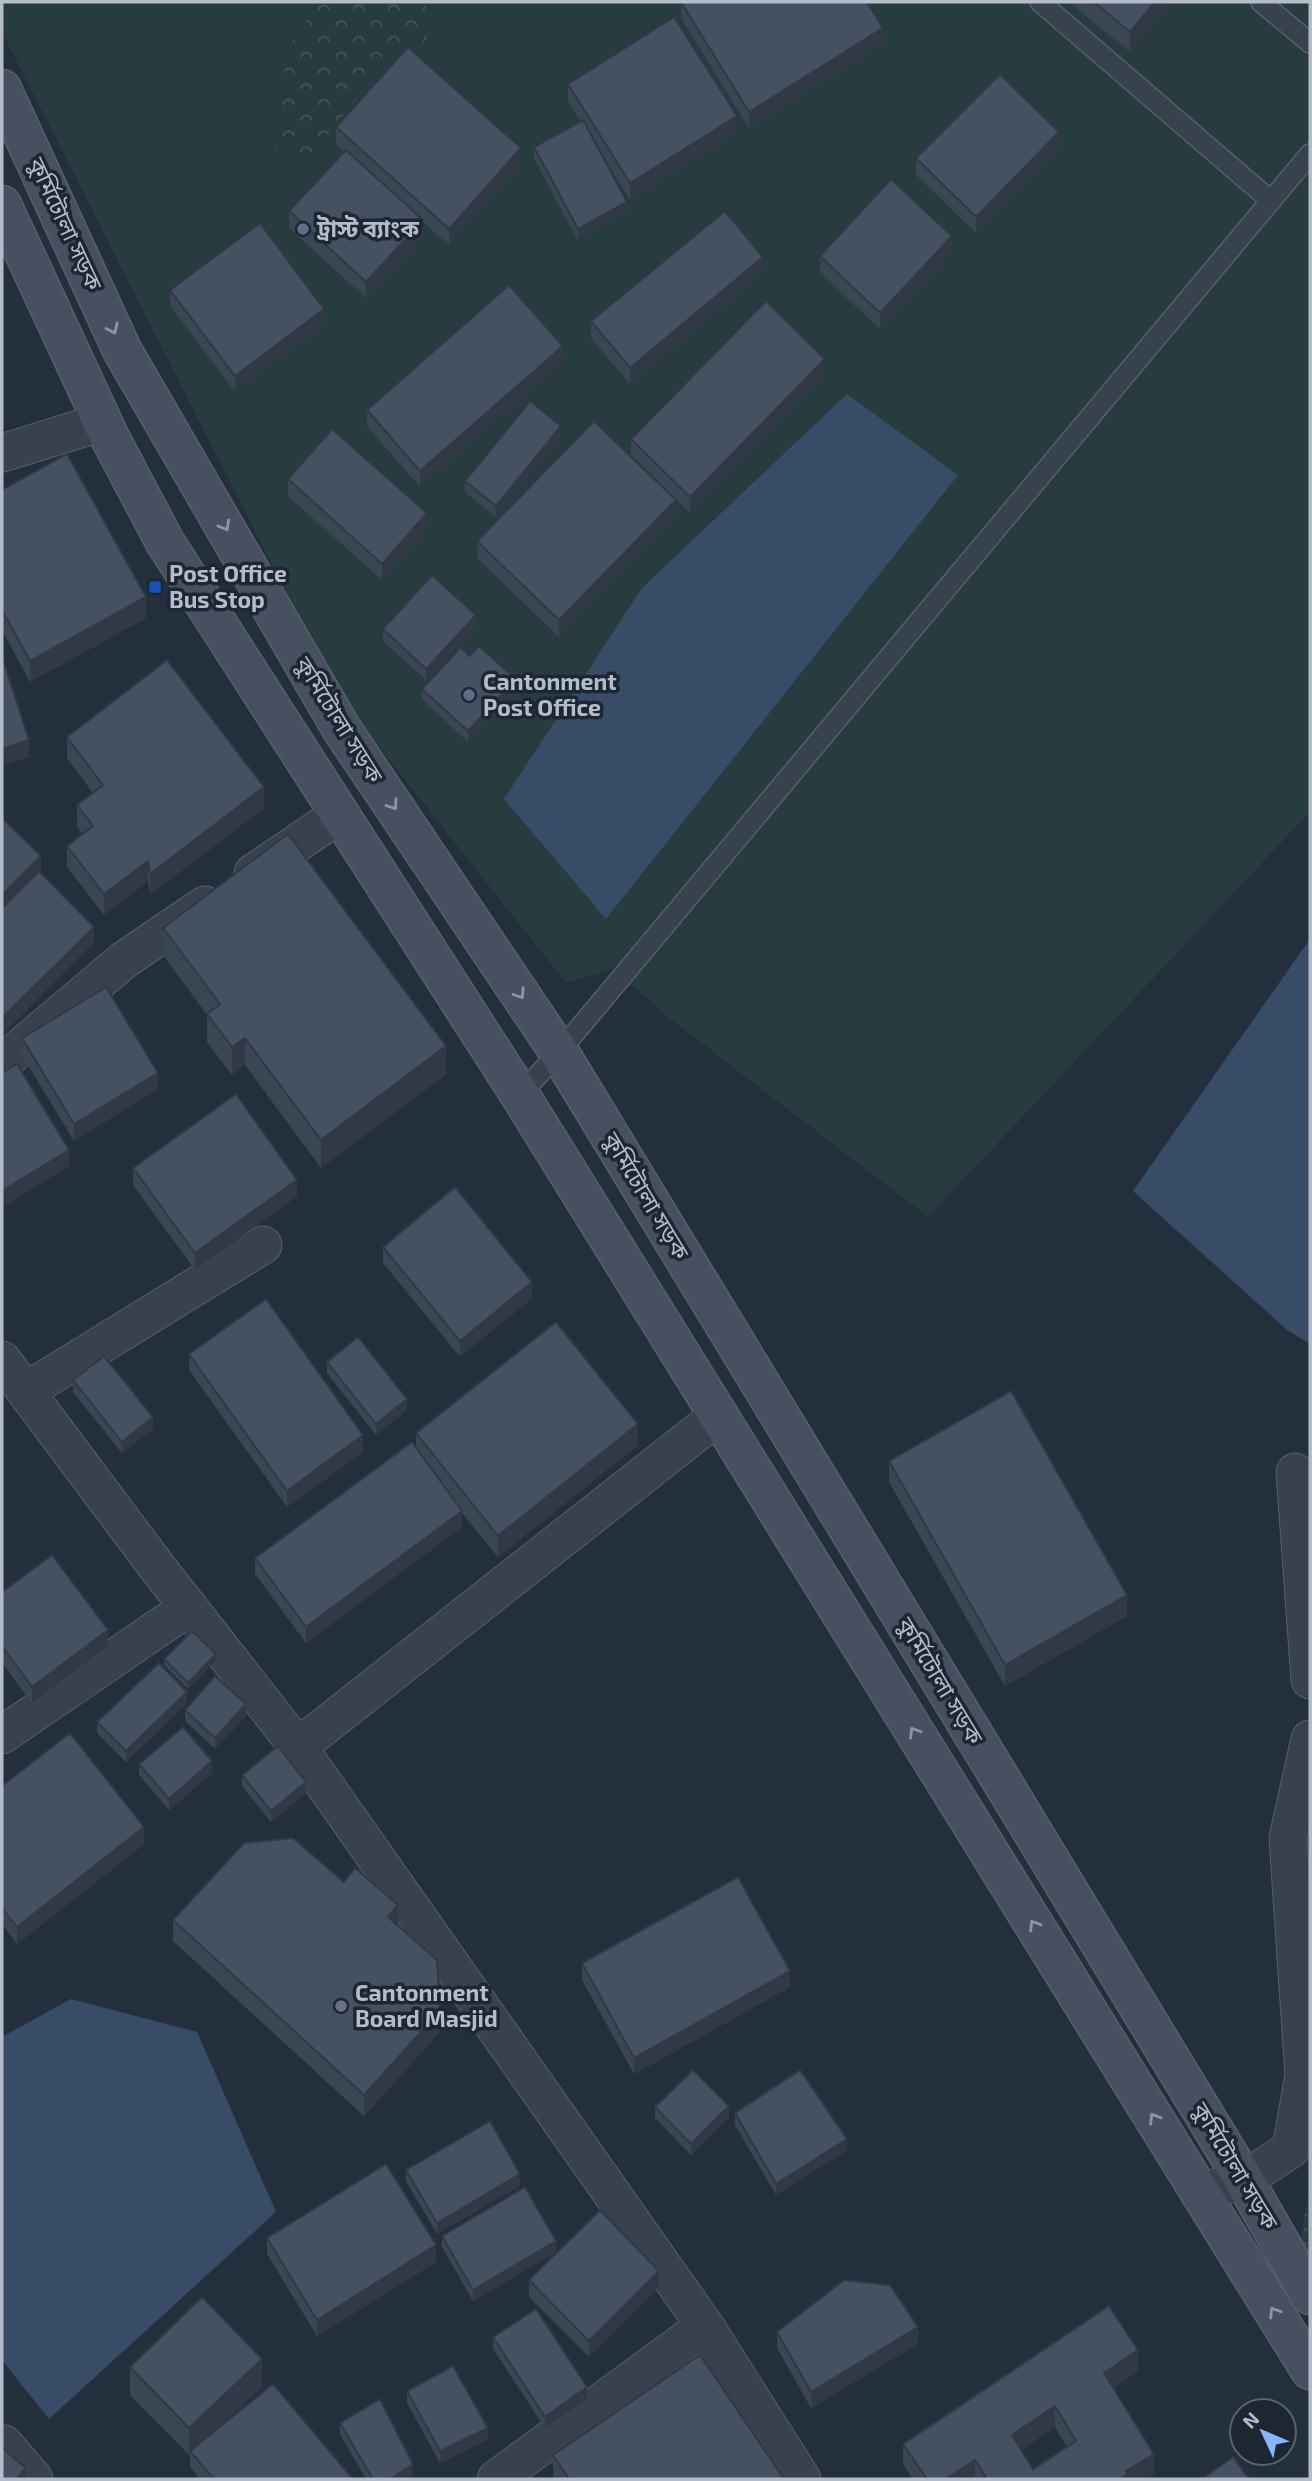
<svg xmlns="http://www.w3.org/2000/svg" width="1312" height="2481" font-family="'Exo 2','Noto Sans Bengali',sans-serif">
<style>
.grass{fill:#263c3f}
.forest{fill:url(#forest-crowns)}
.garden{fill:url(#garden-dots)}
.water{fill:#394c67}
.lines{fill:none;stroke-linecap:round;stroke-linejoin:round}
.lane-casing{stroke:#565f6c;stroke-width:22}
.street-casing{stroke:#565f6c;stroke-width:39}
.secondary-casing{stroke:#565f6c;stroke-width:41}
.lane{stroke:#38414e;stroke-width:19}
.street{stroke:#38414e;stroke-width:37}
.secondary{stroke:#465061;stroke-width:38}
.wall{fill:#3b4654;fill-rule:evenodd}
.shaded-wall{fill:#303945}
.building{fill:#455162;stroke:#303945;stroke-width:2;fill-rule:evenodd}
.oneway{stroke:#8e96a5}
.service-dot{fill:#5c6f8a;stroke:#1d2633;stroke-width:2.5}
.transit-dot{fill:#1a4fb4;stroke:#1d2633;stroke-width:2.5}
.worship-dot{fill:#6b7280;stroke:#1d2633;stroke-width:2.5}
.labels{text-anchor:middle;stroke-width:7;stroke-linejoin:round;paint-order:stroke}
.street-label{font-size:23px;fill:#b4bcc9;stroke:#1d2633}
.poi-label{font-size:23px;font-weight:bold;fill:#b4bcc9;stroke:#1d2633;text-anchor:start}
</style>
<defs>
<pattern id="forest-crowns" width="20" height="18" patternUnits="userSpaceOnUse" patternTransform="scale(1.75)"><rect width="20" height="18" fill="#263c3f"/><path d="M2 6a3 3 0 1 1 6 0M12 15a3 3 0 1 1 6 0" fill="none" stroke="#435659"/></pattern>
<pattern id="garden-dots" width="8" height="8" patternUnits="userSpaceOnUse" patternTransform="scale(1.75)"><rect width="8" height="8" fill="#263c3f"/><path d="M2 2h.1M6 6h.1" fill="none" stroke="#435659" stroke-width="1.8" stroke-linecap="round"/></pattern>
</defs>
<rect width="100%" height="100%" fill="#242f3e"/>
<path class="grass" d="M2,2H1310V812L928,1217L669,1018L614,969L566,983L338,695L2,32Z"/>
<path class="forest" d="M318,2H424L429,18L427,39L355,101L315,152L276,154L281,84L291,43Z"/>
<path class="garden" d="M1310,2184V2255L1301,2238Z"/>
<g class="water">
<path d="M847,394L958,475L606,919L504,799L642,588Z"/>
<path d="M1310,939V1344L1286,1329L1133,1191Z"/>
<path d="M71,1999L197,2032L276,2212L49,2419L2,2360V2037Z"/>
</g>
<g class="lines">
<defs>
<g id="lane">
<path d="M1040,2L1271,201"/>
<path d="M1261,2L1310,43"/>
<path d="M520,1095L559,1052L1310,154"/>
</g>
<g id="street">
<path d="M2,453L102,422"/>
<path d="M253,873L340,814"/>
<path d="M2,1063L124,960L205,905"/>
<path d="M2,1360L157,1567L298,1747L705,2326L802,2479"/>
<path d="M26,1391L263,1245"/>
<path d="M1295,1472L1310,1680"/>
<path d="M2,1735L189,1607"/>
<path d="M298,1747L718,1416"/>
<path d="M1200,2192L1244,2180L1291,2149L1304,2075L1288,1838L1310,1739"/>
<path d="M2,2446L4,2444L34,2479"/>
<path d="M496,2479L705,2326"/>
</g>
<g id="secondary">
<path d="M2,89L122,350L341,728L559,1052L1244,2180L1310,2295"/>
<path d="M2,205L110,438L165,542L520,1095L1310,2370"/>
</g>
</defs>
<use href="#lane" class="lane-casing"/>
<use href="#street" class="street-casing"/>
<use href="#secondary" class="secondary-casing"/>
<use href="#lane" class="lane"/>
<use href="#street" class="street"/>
<use href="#secondary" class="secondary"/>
</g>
<g class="wall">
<path d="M681,2L883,45L749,128L681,18Z"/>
<path d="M1069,2H1173L1130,52Z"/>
<path d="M568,84L737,133L630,200L600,151L627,213L578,240L534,159V147L581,122L568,101Z"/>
<path d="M336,127L521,164L449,245L423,222V237L366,298L289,228V211L344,151L336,144Z"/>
<path d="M1059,148L976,233L916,175V158Z"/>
<path d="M952,252L880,329L820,273V256Z"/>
<path d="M763,273L630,384L591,338V321Z"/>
<path d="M170,290L324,326L235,392L170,306Z"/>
<path d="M563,362L420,487L367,426V410Z"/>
<path d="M825,375L690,513L631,455V439Z"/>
<path d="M561,437L496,517L465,492V481Z"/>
<path d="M288,479L427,530L382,580L288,496Z"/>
<path d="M2,490L146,618L30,682L2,630Z"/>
<path d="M676,516L559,637L477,558V541Z"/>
<path d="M476,626L426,680L383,641V629Z"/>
<path d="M422,689L516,690L468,742L422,700Z"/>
<path d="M67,737L264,808L150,895L148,881L104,915L67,867V846L82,834L77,826V805L93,793L67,758Z"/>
<path d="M163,928L446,1074L321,1168L245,1065L232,1075L207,1042V1015L163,955Z"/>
<path d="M22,1038L158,1089L74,1141L22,1055Z"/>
<path d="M133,1168L297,1196L195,1270L133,1185Z"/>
<path d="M383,1247L532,1298L460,1357L383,1263Z"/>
<path d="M189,1354L363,1452L287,1507L189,1370Z"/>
<path d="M327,1362L407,1410L376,1435L327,1373Z"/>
<path d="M73,1380L153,1429L122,1453L73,1392Z"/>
<path d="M416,1433L638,1445L498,1557L462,1513V1527L306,1643L255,1574V1558L416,1448Z"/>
<path d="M889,1461L1127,1616L1005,1686L889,1482Z"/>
<path d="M2,1592L108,1646L32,1703L2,1663Z"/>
<path d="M164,1659L216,1660L188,1689L164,1665Z"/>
<path d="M187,1703L126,1762L97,1733V1722Z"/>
<path d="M185,1710L246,1716L215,1749L185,1721Z"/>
<path d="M139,1764L212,1773L169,1810L139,1775Z"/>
<path d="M242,1775L306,1793L271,1822L242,1786Z"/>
<path d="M2,1786L144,1844L17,1944L2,1924Z"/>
<path d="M344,1882L398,1926L440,2032L364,2116L173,1941V1920Z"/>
<path d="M582,1963L790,1987L634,2074L582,1980Z"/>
<path d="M655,2107L729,2117L691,2155L655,2118Z"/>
<path d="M735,2113L847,2150L776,2195L735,2125Z"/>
<path d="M406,2170L520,2186L437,2234L406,2181Z"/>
<path d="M442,2236L556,2252L473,2301L442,2247Z"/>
<path d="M267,2238L436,2262L317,2336L267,2254Z"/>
<path d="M529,2280L659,2287L589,2357L529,2297Z"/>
<path d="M777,2332L918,2344L811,2408L777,2348Z"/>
<path d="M493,2337L587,2398L545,2428L493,2349Z"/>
<path d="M130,2367L262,2387L225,2422L353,2479H200L190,2467V2456L130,2395Z"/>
<path d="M1138,2371L1113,2388L1154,2474L1146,2479H913L903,2464V2444ZM1055,2427L1067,2447L1033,2469L1021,2450Z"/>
<path d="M407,2391L488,2439L440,2463L407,2403Z"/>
<path d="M340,2423L413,2475L407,2479H366L340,2434Z"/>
<path d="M553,2455L784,2479H555L553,2476Z"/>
</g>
<g class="shaded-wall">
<path d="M1155,2H1173L1130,52V32Z"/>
<path d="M883,28V45L749,128V112Z"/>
<path d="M737,116V133L630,200V183Z"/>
<path d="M1059,132V148L976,233V217Z"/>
<path d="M521,148V164L449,245V229Z"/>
<path d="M627,202V213L578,240V229Z"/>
<path d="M423,220V237L366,298V282Z"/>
<path d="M952,236V252L880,329V313Z"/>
<path d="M763,257V273L630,384V368Z"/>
<path d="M324,309V326L235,392V376Z"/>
<path d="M563,346V362L420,487V471Z"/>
<path d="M825,359V375L690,513V497Z"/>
<path d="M561,426V437L496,517V506Z"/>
<path d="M676,500V516L559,637V620Z"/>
<path d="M427,513V530L382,580V564Z"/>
<path d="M146,597V618L30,682V661Z"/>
<path d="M476,615V626L426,680V669Z"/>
<path d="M516,679V690L468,742V731Z"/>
<path d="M29,740V757L2,766V749Z"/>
<path d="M264,787V808L150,895V874Z"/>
<path d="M41,856V873L2,912V895Z"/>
<path d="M148,861V881L104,915V894Z"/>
<path d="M94,927V943L2,1035V1018Z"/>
<path d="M245,1038V1065L232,1075V1047Z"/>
<path d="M446,1046V1074L321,1168V1140Z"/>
<path d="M158,1073V1089L74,1141V1124Z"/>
<path d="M69,1150V1166L2,1208V1191Z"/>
<path d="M297,1180V1196L195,1270V1253Z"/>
<path d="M532,1282V1298L460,1357V1341Z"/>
<path d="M407,1399V1410L376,1435V1424Z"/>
<path d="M153,1417V1429L122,1453V1442Z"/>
<path d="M638,1424V1445L498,1557V1536Z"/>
<path d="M363,1435V1452L287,1507V1491Z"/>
<path d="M462,1511V1527L306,1643V1627Z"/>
<path d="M1127,1595V1616L1005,1686V1665Z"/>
<path d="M108,1630V1646L32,1703V1687Z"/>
<path d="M216,1654V1660L188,1689V1683Z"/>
<path d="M187,1692V1703L126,1762V1751Z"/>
<path d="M246,1704V1716L215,1749V1738Z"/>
<path d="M212,1761V1773L169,1810V1799Z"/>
<path d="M306,1782V1793L271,1822V1811Z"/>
<path d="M144,1827V1844L17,1944V1927Z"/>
<path d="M398,1905V1926L388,1917Z"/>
<path d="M790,1971V1987L634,2074V2058Z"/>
<path d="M440,2011V2032L364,2116V2095Z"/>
<path d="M729,2106V2117L691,2155V2144Z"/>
<path d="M847,2139V2150L776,2195V2184Z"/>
<path d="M520,2174V2186L437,2234V2223Z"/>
<path d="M556,2241V2252L473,2301V2290Z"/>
<path d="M436,2245V2262L317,2336V2320Z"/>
<path d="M659,2271V2287L589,2357V2341Z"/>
<path d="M918,2327V2344L811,2408V2392Z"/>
<path d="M1138,2350V2371L1104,2394V2373Z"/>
<path d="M262,2359V2387L192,2453L190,2451L189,2456V2428Z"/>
<path d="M587,2387V2398L545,2428V2417Z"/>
<path d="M1055,2406V2427L1012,2456V2435Z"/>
<path d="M488,2428V2439L440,2463V2451Z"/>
<path d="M1154,2454V2474L1146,2479H1120L1126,2471Z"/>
<path d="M975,2460V2479H946Z"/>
<path d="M413,2464V2475L407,2479H390Z"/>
<path d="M26,2468V2479H17Z"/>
</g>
<g class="building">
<path d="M681,2H867L883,28L749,112Z"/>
<path d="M1094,2H1155L1130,32Z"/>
<path d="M674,17L737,116L630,183L568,84Z"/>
<path d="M408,47L521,148L449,229L336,127Z"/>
<path d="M1000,74L1059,132L976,217L916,158Z"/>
<path d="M583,120L627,202L578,229L534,147Z"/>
<path d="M346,150L423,220L366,282L289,211Z"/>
<path d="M891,179L952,236L880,313L820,256Z"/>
<path d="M725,211L763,257L630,368L591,321Z"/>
<path d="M260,223L324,309L235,376L170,290Z"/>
<path d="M509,285L563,346L420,471L367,410Z"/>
<path d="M766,301L825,359L690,497L631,439Z"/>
<path d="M530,401L561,426L496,506L465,481Z"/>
<path d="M594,421L676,500L559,620L477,541Z"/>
<path d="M332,429L427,513L382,564L288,479Z"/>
<path d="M67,454L146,597L30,661L2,610V490Z"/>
<path d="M432,575L476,615L426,669L383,629Z"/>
<path d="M479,646L516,679L468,731L422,689L461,647L469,656Z"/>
<path d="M2,656L29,740L2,749Z"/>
<path d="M167,660L264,787L150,874L148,861L104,894L67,846L93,826L77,805L103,785L67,737Z"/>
<path d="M2,818L41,856L2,895Z"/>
<path d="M288,834L446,1046L321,1140L245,1038L232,1047L207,1014L220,1004L163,928Z"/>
<path d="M39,871L94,927L2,1018V908Z"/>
<path d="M106,987L158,1073L74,1124L22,1038Z"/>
<path d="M17,1064L69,1150L2,1191V1073Z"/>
<path d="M236,1094L297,1180L195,1253L133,1168Z"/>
<path d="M455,1187L532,1282L460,1341L383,1247Z"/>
<path d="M266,1299L363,1435L287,1491L189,1354Z"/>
<path d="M556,1322L638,1424L498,1536L416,1433Z"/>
<path d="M358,1337L407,1399L376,1424L327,1362Z"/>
<path d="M104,1356L153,1417L122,1442L73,1380Z"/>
<path d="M1011,1391L1127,1595L1005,1665L889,1461Z"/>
<path d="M412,1442L462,1511L306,1627L255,1558Z"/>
<path d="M52,1555L108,1630L32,1687L2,1646V1592Z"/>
<path d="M192,1631L216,1654L188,1683L164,1659Z"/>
<path d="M159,1663L187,1692L126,1751L97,1722Z"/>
<path d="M215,1676L246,1704L215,1738L185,1710Z"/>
<path d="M183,1727L212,1761L169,1799L139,1764Z"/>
<path d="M70,1733L144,1827L17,1927L2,1908V1786Z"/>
<path d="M278,1746L306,1782L271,1811L242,1775Z"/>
<path d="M293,1838L344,1882L355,1868L398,1905L388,1917L437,1960L440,2011L364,2095L173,1920L244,1843Z"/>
<path d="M738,1877L790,1971L634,2058L582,1963Z"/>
<path d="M693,2070L729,2106L691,2144L655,2107Z"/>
<path d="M800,2070L847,2139L776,2184L735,2113Z"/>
<path d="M490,2121L520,2174L437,2223L406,2170Z"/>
<path d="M386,2164L436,2245L317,2320L267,2238Z"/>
<path d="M525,2187L556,2241L473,2290L442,2236Z"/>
<path d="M600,2210L659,2271L589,2341L529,2280Z"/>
<path d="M844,2280L890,2285L918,2327L811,2392L777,2332Z"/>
<path d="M202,2297L262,2359L189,2428L130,2367Z"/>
<path d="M1109,2306L1138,2350L1104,2373L1154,2454L1126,2471L1128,2474L1120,2479H987L975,2460L946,2479H927L903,2444ZM1055,2406L1076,2441L1033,2469L1012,2435Z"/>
<path d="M536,2309L587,2387L545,2417L493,2337Z"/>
<path d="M700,2355L784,2479H569L553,2455Z"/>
<path d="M453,2366L488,2428L440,2451L407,2391Z"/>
<path d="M273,2384L353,2479H214L190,2451Z"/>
<path d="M380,2399L413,2464L390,2479H373L340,2423Z"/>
<path d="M2,2448L26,2468L17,2479H2Z"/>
<path d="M1233,2457L1249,2479H1202Z"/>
</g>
<defs><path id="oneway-chevron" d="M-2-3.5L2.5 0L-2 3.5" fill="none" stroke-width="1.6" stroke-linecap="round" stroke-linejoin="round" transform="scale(1.75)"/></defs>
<g class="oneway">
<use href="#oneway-chevron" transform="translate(113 329) rotate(65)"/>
<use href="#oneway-chevron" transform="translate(225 526) rotate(60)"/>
<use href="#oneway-chevron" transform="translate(393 805) rotate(56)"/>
<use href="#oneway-chevron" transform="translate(520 994) rotate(56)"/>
<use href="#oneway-chevron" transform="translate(914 1732) rotate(-122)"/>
<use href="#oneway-chevron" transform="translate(1034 1925) rotate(-122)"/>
<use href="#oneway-chevron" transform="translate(1154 2118) rotate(-122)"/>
<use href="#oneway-chevron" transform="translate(1274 2312) rotate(-122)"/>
</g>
<g class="service-dot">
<circle cx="303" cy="229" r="7"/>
<circle cx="469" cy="695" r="7"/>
</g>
<rect class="transit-dot" x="148" y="580" width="14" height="14" rx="3.5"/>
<circle class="worship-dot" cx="341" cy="2006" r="7"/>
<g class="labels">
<g class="street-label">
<text transform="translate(65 224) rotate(65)" y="8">কুর্মিটোলা সড়ক</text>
<text transform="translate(339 720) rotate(58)" y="8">কুর্মিটোলা সড়ক</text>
<text transform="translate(646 1196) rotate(59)" y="8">কুর্মিটোলা সড়ক</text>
<text transform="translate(940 1681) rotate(59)" y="8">কুর্মিটোলা সড়ক</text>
<text transform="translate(1235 2166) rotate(59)" y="8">কুর্মিটোলা সড়ক</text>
</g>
<g class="poi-label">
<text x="317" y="237">ট্রাস্ট ব্যাংক</text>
<text x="169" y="582">Post Office<tspan x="169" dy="26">Bus Stop</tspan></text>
<text x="483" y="690">Cantonment<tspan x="483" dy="26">Post Office</tspan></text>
<text x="355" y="2001">Cantonment<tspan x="355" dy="26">Board Masjid</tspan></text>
</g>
</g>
<rect width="1312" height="2481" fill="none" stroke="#b4bcc9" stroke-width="7"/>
<g transform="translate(1263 2432) rotate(314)"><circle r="33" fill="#1d2633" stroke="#59626f" stroke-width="2"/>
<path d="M0-5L12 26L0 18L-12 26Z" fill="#8ab4f8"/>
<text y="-10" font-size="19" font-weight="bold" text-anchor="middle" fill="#b4bcc9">N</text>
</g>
</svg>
